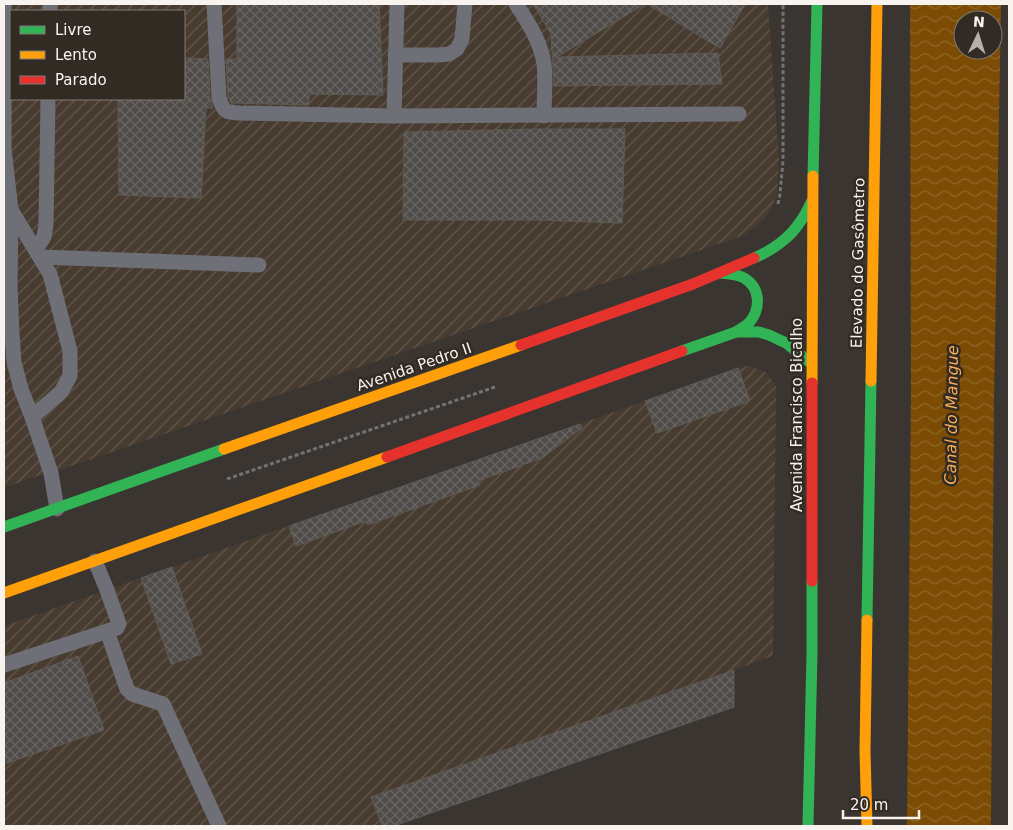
<svg xmlns="http://www.w3.org/2000/svg" width="1013" height="830" font-family="'DejaVu Sans',sans-serif">
<style>
.industrial{fill:url(#industrial-furrows);fill-rule:evenodd}
.water{fill:url(#water-waves);fill-rule:evenodd}
.building{fill:url(#building-cross-hatch);stroke:#5e5a55}
.lines{fill:none;stroke-linecap:round;stroke-linejoin:round}
.path{stroke:#737377;stroke-width:3;stroke-dasharray:4 2.5;stroke-linecap:butt}
.lane{stroke:#6e6f77;stroke-width:15}
.fast{stroke:#30b455;stroke-width:11}
.slow{stroke:#ff9f0a;stroke-width:11}
.jam{stroke:#e5322d;stroke-width:11}
.labels{text-anchor:middle;stroke-width:5;stroke-linejoin:round;paint-order:stroke}
.street-label{font-size:15px;fill:#f8f3ee;stroke:#322b23}
.water-label{font-size:16px;font-style:italic;fill:#f8ac55;stroke:#322b23}
</style>
<defs>
<pattern id="industrial-furrows" width="10" height="10" patternUnits="userSpaceOnUse" patternTransform="scale(1.25)"><rect width="10" height="10" fill="#483c30"/><path d="M-1 1l2-2M0 10L10 0M9 11l2-2" fill="none" stroke="#63594e"/></pattern>
<pattern id="water-waves" width="16" height="10" patternUnits="userSpaceOnUse" patternTransform="scale(1.25)"><rect width="16" height="10" fill="#7c4c04"/><path d="M0 5q4-4 8 0t8 0" fill="none" stroke="#8f6629"/></pattern>
<pattern id="building-cross-hatch" width="8" height="8" patternUnits="userSpaceOnUse" patternTransform="scale(1.25)"><rect width="8" height="8" fill="#504c49"/><path d="M0 0l8 8M0 8l8-8" fill="none" stroke="#6a6664"/></pattern>
</defs>
<rect width="100%" height="100%" fill="#3a3530"/>
<g class="industrial">
<path d="M4,4H768L779,160L777,195L770,211L765,218L758,225L742,236L51,473L37,476L4,488ZM11,11H184V99H11Z"/>
<path d="M750,366L767,373L776,387V398L773,656L372,797L382,826H4V626L645,401L743,367Z"/>
</g>
<path class="water" d="M910,4H1001L994,398L991,826H907L911,392ZM963,20H993V50H963Z"/>
<g class="building">
<path d="M237,4H379L383,95L310,94L308,105L231,103L228,96L226,59H237Z"/>
<path d="M533,4H645L557,57L718,53L722,84L554,86L551,34Z"/>
<path d="M647,4H745L720,48Z"/>
<path d="M184,58L208,59L210,98L213,108H206L201,198L119,195L118,99H184Z"/>
<path d="M538,129H625L622,223L536,220H403L404,132Z"/>
<path d="M738,368L750,401L657,433L645,401Z"/>
<path d="M580,424L582,428L542,458L478,481L480,485L368,525L366,521L296,546L289,526Z"/>
<path d="M172,567L202,654L171,664L141,578Z"/>
<path d="M78,656L104,730L4,764V683Z"/>
<path d="M734,670V707L394,826H382L371,797Z"/>
</g>
<g class="lines">
<g class="path">
<path d="M778,204L780,194L783,161V4"/>
<path d="M227,479L495,387"/>
</g>
<g class="lane">
<path d="M4,4V148L11,210L10,285L12,333L14,362L21,389L32,417L51,473L57,509"/>
<path d="M214,4L219,98C224,112 225,112 239,113L394,116"/>
<path d="M397,4L394,116L739,114"/>
<path d="M516,4C528,22 541,42 544,64C546,80 544,99 544,116"/>
<path d="M50,11V4"/>
<path d="M395,55H439L449,54L457,49L462,39L465,4"/>
<path d="M11,210L50,274L70,351V376L61,392L32,417"/>
<path d="M36,249L44,237L46,225L48,99"/>
<path d="M41,257L259,265"/>
<path d="M107,631L127,689L132,694L163,704L219,826"/>
<path d="M4,665L117,628L119,624L107,590L95,561"/>
</g>
<g class="fast">
<path d="M813,176L817,4"/>
<path d="M754,258C771,251 790,238 800,222C805,216 808,208 812,201"/>
<path d="M721,273C729,274 737,274 744,278C761,288 761,309 749,323C745,327 740,329 736,332"/>
<path d="M682,351L736,332H759L769,335L786,343L812,364"/>
<path d="M4,527L224,449"/>
<path d="M867,620L871,381"/>
<path d="M808,826L812,654V581"/>
</g>
<g class="slow">
<path d="M871,381L877,4"/>
<path d="M812,383L813,176"/>
<path d="M224,449L521,345"/>
<path d="M4,593L387,457"/>
<path d="M867,826L865,751L867,620"/>
</g>
<g class="jam">
<path d="M521,345L693,284L754,258"/>
<path d="M812,383V581"/>
<path d="M387,457L682,351"/>
</g>
</g>
<g class="labels">
<g class="street-label">
<text transform="translate(858 263) rotate(-89)" y="5">Elevado do Gasômetro</text>
<text transform="translate(414 367) rotate(-19)" y="5">Avenida Pedro II</text>
<text transform="translate(797 415) rotate(-90)" y="5">Avenida Francisco Bicalho</text>
</g>
<g class="water-label">
<text transform="translate(951 415) rotate(-89)" y="6">Canal do Mangue</text>
</g>
</g>
<rect width="1013" height="830" fill="none" stroke="#f8f3ee" stroke-width="10"/>
<rect x="10" y="10" width="175" height="90" fill="#322b23" stroke="#817b74"/>
<rect x="20" y="26" width="25" height="8" fill="#30b455" stroke="#817b74"/>
<text x="55" y="35" font-size="15" fill="#f8f3ee">Livre</text>
<rect x="20" y="51" width="25" height="8" fill="#ff9f0a" stroke="#817b74"/>
<text x="55" y="60" font-size="15" fill="#f8f3ee">Lento</text>
<rect x="20" y="76" width="25" height="8" fill="#e5322d" stroke="#817b74"/>
<text x="55" y="85" font-size="15" fill="#f8f3ee">Parado</text>
<g transform="translate(978 35) rotate(4)"><circle r="24" fill="#322b23" stroke="#817b74"/>
<path d="M0-4L9 19L0 12L-9 19Z" fill="#b6b0ac"/>
<text y="-8" font-size="14" font-weight="bold" text-anchor="middle" fill="#f8f3ee">N</text>
</g>
<path d="M843 810v8h76v-8" fill="none" stroke="#f8f3ee" stroke-width="2.5"/>
<text x="850" y="810" font-size="15" fill="#f8f3ee" stroke="#322b23" stroke-width="4" paint-order="stroke">20 m</text>
</svg>
